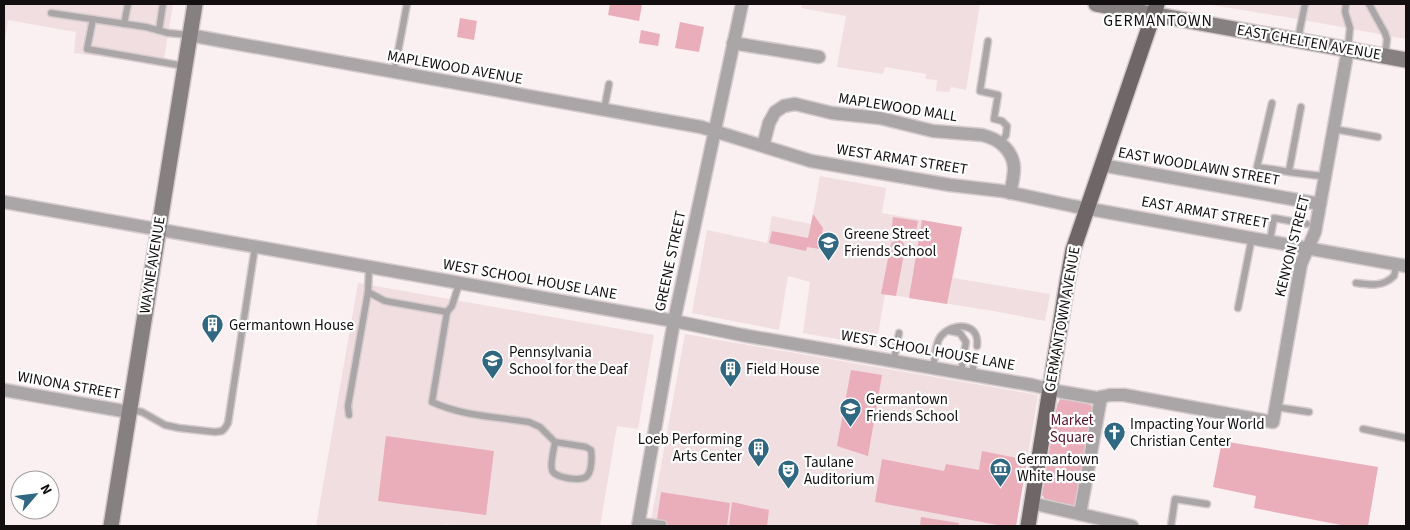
<svg xmlns="http://www.w3.org/2000/svg" width="1410" height="530" font-family="'Source Sans 3',sans-serif">
<style>
.built{fill:#f0dee1}
.green{fill:#eaadba}
.lines{fill:none;stroke-linecap:round;stroke-linejoin:round}
.lane-casing{stroke:#d5cbcd;stroke-width:9}
.street-casing{stroke:#d5cbcd;stroke-width:15}
.secondary-casing{stroke:#d5cbcd;stroke-width:18}
.primary-casing{stroke:#d5cbcd;stroke-width:18}
.lane{stroke:#aaa5a6;stroke-width:6}
.street{stroke:#aaa5a6;stroke-width:12}
.secondary{stroke:#878081;stroke-width:15}
.primary{stroke:#6e6667;stroke-width:15}
.labels{text-anchor:middle;stroke-width:4.5;stroke-linejoin:round;paint-order:stroke}
.street-label{font-size:15px;fill:#130f10;stroke:#fff}
.poi-label{font-size:15px;fill:#130f10;stroke:#fff;text-anchor:start}
.park-label{font-size:15px;fill:#58112a;stroke:#fff}
.neighbourhood-label{font-size:16px;letter-spacing:1px;fill:#130f10;stroke:#fff}
</style>
<rect width="100%" height="100%" fill="#faeff1"/>
<g class="built">
<path d="M4,4H173L163,65L74,53L76,32L8,20L4,46Z"/>
<path d="M802,4H980L966,90L951,87L949,92L936,91L937,80L926,79V74L885,67L883,74L837,67L846,16L801,8Z"/>
<path d="M1205,4H1406V39L1298,19Z"/>
<path d="M820,176L886,188L882,213L962,227L953,278L1050,294L1045,321L994,311L885,294L876,346L803,333L810,282L788,276L779,330L692,313L707,230L767,243L772,216L811,224Z"/>
<path d="M358,283L654,335L638,429L617,426L600,526H455L445,524V526H316Z"/>
<path d="M685,334L1038,395L1016,526H650Z"/>
</g>
<g class="green">
<path d="M610,4L642,5L639,21L608,15Z"/>
<path d="M460,18L477,21L474,40L457,37Z"/>
<path d="M680,22L704,27L699,52L675,48Z"/>
<path d="M641,30L660,34L658,46L639,43Z"/>
<path d="M813,214L823,228L820,249L807,247L806,251L769,243L772,231L808,238Z"/>
<path d="M893,217L918,221L915,238L891,234Z"/>
<path d="M922,220L962,227L947,304L909,298Z"/>
<path d="M897,240H901L904,244L905,249L896,296L881,294L891,243Z"/>
<path d="M851,370L882,375L868,456L837,446Z"/>
<path d="M1060,399L1089,404L1092,406L1094,409L1077,503L1072,506L1045,499L1042,495L1057,405Z"/>
<path d="M386,436L494,451L486,515L378,501Z"/>
<path d="M1222,441L1378,467L1368,526H1346L1254,508L1256,496L1213,487Z"/>
<path d="M982,451L1027,460L1016,526H1003L875,502L882,459L944,471L946,464L979,470Z"/>
<path d="M661,492L730,503L727,526H656Z"/>
<path d="M732,502L769,510L767,526H729Z"/>
<path d="M921,517L959,523L958,526H920Z"/>
</g>
<g class="lines">
<defs>
<g id="lane">
<path d="M1346,4L1345,12L1350,28L1348,48"/>
<path d="M1369,4L1385,33L1387,39L1385,56"/>
<path d="M51,13L146,27L168,33L189,35"/>
<path d="M93,19L87,49L184,66"/>
<path d="M124,24L128,4"/>
<path d="M159,30L163,4"/>
<path d="M1298,39L1305,4"/>
<path d="M988,41L980,91L998,95L994,119L1002,121L1007,126L1006,135L1001,143"/>
<path d="M394,73L407,4"/>
<path d="M1272,103L1257,167C1280,170 1302,175 1325,176"/>
<path d="M604,110L609,84"/>
<path d="M1334,129L1378,137"/>
<path d="M1289,171L1301,107"/>
<path d="M1270,240L1274,218L1307,224"/>
<path d="M1356,283C1370,285 1383,287 1394,276L1397,264"/>
<path d="M368,292L385,301L447,312L452,306L459,284"/>
<path d="M1238,308L1252,237"/>
<path d="M447,312L432,402C462,416 497,417 529,422L540,427L555,442L586,447L591,450C592,456 592,471 587,476C582,482 554,478 552,470C550,462 554,450 555,442"/>
<path d="M950,331L960,333L966,342L961,372"/>
<path d="M894,360L899,333"/>
<path d="M933,367C935,358 935,343 941,336C953,322 980,322 977,346"/>
<path d="M972,374L975,355"/>
<path d="M1276,407L1309,412"/>
<path d="M131,410L142,412L165,425L179,428L215,432L222,431L225,428L228,423L255,247"/>
<path d="M349,415L348,406L368,292L369,268"/>
<path d="M1363,429L1406,438"/>
<path d="M639,521L663,524"/>
<path d="M1171,526L1175,499L1207,504"/>
</g>
<g id="street">
<path d="M189,35L701,127L811,161L950,185L1002,191L1073,206L1406,266"/>
<path d="M733,43L819,57"/>
<path d="M763,146L769,123L775,112L784,106L795,104L832,113L880,118L933,131L982,135C999,139 1013,150 1014,168C1014,176 1012,185 1010,193"/>
<path d="M1101,165L1320,204"/>
<path d="M4,202L674,321L742,335L1032,385L1062,392L1097,398L1110,395H1124L1273,422L1301,264L1315,232L1348,49"/>
<path d="M4,390L129,412"/>
<path d="M1031,503L1132,526"/>
<path d="M1080,514L1101,397"/>
<path d="M638,526L674,321L742,4"/>
</g>
<g id="secondary">
<path d="M1096,4L1406,60"/>
<path d="M111,526L195,4"/>
</g>
<path id="primary" d="M1028,526L1067,283L1073,250L1157,4"/>
</defs>
<use href="#lane" class="lane-casing"/>
<use href="#street" class="street-casing"/>
<use href="#secondary" class="secondary-casing"/>
<use href="#primary" class="primary-casing"/>
<use href="#lane" class="lane"/>
<use href="#street" class="street"/>
<use href="#secondary" class="secondary"/>
<use href="#primary" class="primary"/>
</g>
<defs>
<symbol id="school-pin" viewBox="-11 -11 22 30"><path d="M0 17L-7.5 6A9.5 9.5 0 1 1 7.5 6Z" fill="#306781" stroke="#fff"/><path d="M0-5L7-2L0 1L-7-2ZM-4 1L0 2.5L4 1V4Q0 6-4 4Z" fill="#fff"/></symbol>
<symbol id="building-pin" viewBox="-11 -11 22 30"><path d="M0 17L-7.5 6A9.5 9.5 0 1 1 7.5 6Z" fill="#306781" stroke="#fff"/><path d="M-4-6H4V6H1V3H-1V6H-4ZM-2.5-4.3h1.7v1.8h-1.7ZM.8-4.3h1.7v1.8H.8ZM-2.5-1h1.7V.8h-1.7ZM.8-1h1.7V.8H.8Z" fill="#fff"/></symbol>
<symbol id="church-pin" viewBox="-11 -11 22 30"><path d="M0 17L-7.5 6A9.5 9.5 0 1 1 7.5 6Z" fill="#306781" stroke="#fff"/><path d="M-1.2-6h2.4v3.5h3.3v2.4h-3.3V6h-2.4V-.1h-3.3v-2.4h3.3Z" fill="#fff"/></symbol>
<symbol id="museum-pin" viewBox="-11 -11 22 30"><path d="M0 17L-7.5 6A9.5 9.5 0 1 1 7.5 6Z" fill="#306781" stroke="#fff"/><path d="M0-6L6-3V-2H-6V-3ZM-5-1h2V3h-2ZM-1-1h2V3h-2ZM3-1h2V3H3ZM-6 4H6V6H-6Z" fill="#fff"/></symbol>
<symbol id="theatre-pin" viewBox="-11 -11 22 30"><path d="M0 17L-7.5 6A9.5 9.5 0 1 1 7.5 6Z" fill="#306781" stroke="#fff"/><path d="M-5-5.5Q0-4 5-5.5V0Q5 5 0 6Q-5 5-5 0ZM-3.3-2.5H-1v1.5H-3.3ZM1-2.5H3.3v1.5H1ZM-2.8 1Q0 5.5 2.8 1Z" fill="#fff"/></symbol>
</defs>
<g fill-rule="evenodd">
<use href="#school-pin" x="816" y="230" width="25" height="34"/>
<use href="#building-pin" x="200" y="312" width="25" height="34"/>
<use href="#school-pin" x="480" y="348" width="25" height="34"/>
<use href="#building-pin" x="718" y="356" width="25" height="34"/>
<use href="#school-pin" x="838" y="396" width="25" height="34"/>
<use href="#church-pin" x="1102" y="420" width="25" height="34"/>
<use href="#building-pin" x="746" y="436" width="25" height="34"/>
<use href="#museum-pin" x="988" y="456" width="25" height="34"/>
<use href="#theatre-pin" x="776" y="458" width="25" height="34"/>
</g>
<g class="labels">
<g class="street-label">
<text transform="translate(1309 42) rotate(10)" y="5">EAST CHELTEN AVENUE</text>
<text transform="translate(455 67) rotate(10)" y="5">MAPLEWOOD AVENUE</text>
<text transform="translate(898 107) rotate(9)" y="5">MAPLEWOOD MALL</text>
<text transform="translate(902 159) rotate(9)" y="5">WEST ARMAT STREET</text>
<text transform="translate(1199 166) rotate(10)" y="5">EAST WOODLAWN STREET</text>
<text transform="translate(1205 212) rotate(10)" y="5">EAST ARMAT STREET</text>
<text transform="translate(1292 246) rotate(-76)" y="5">KENYON STREET</text>
<text transform="translate(670 261) rotate(-78)" y="5">GREENE STREET</text>
<text transform="translate(152 265) rotate(-81)" y="5">WAYNE AVENUE</text>
<text transform="translate(530 279) rotate(10)" y="5">WEST SCHOOL HOUSE LANE</text>
<text transform="translate(1062 319) rotate(-80)" y="5">GERMANTOWN AVENUE</text>
<text transform="translate(928 350) rotate(10)" y="5">WEST SCHOOL HOUSE LANE</text>
<text transform="translate(69 385) rotate(10)" y="5">WINONA STREET</text>
</g>
<g class="poi-label">
<text x="844" y="239">Greene Street<tspan x="844" dy="17">Friends School</tspan></text>
<text x="229" y="330">Germantown House</text>
<text x="509" y="357">Pennsylvania<tspan x="509" dy="17">School for the Deaf</tspan></text>
<text x="746" y="374">Field House</text>
<text x="866" y="404">Germantown<tspan x="866" dy="17">Friends School</tspan></text>
<text x="1130" y="429">Impacting Your World<tspan x="1130" dy="17">Christian Center</tspan></text>
<text x="742" y="444" text-anchor="end">Loeb Performing<tspan x="742" dy="17">Arts Center</tspan></text>
<text x="1017" y="464">Germantown<tspan x="1017" dy="17">White House</tspan></text>
<text x="804" y="467">Taulane<tspan x="804" dy="17">Auditorium</tspan></text>
</g>
<g class="park-label">
<text x="1072" y="425">Market<tspan x="1072" dy="17">Square</tspan></text>
</g>
<g class="neighbourhood-label">
<text x="1158" y="26">GERMANTOWN</text>
</g>
</g>
<rect width="1410" height="530" fill="none" stroke="#130f10" stroke-width="10"/>
<g transform="translate(35 495) rotate(62)"><circle r="24" fill="#ffffff" stroke="#a19f9f"/>
<path d="M0-4L9 19L0 12L-9 19Z" fill="#306781"/>
<text y="-8" font-size="14" font-weight="bold" text-anchor="middle" fill="#130f10">N</text>
</g>
</svg>
